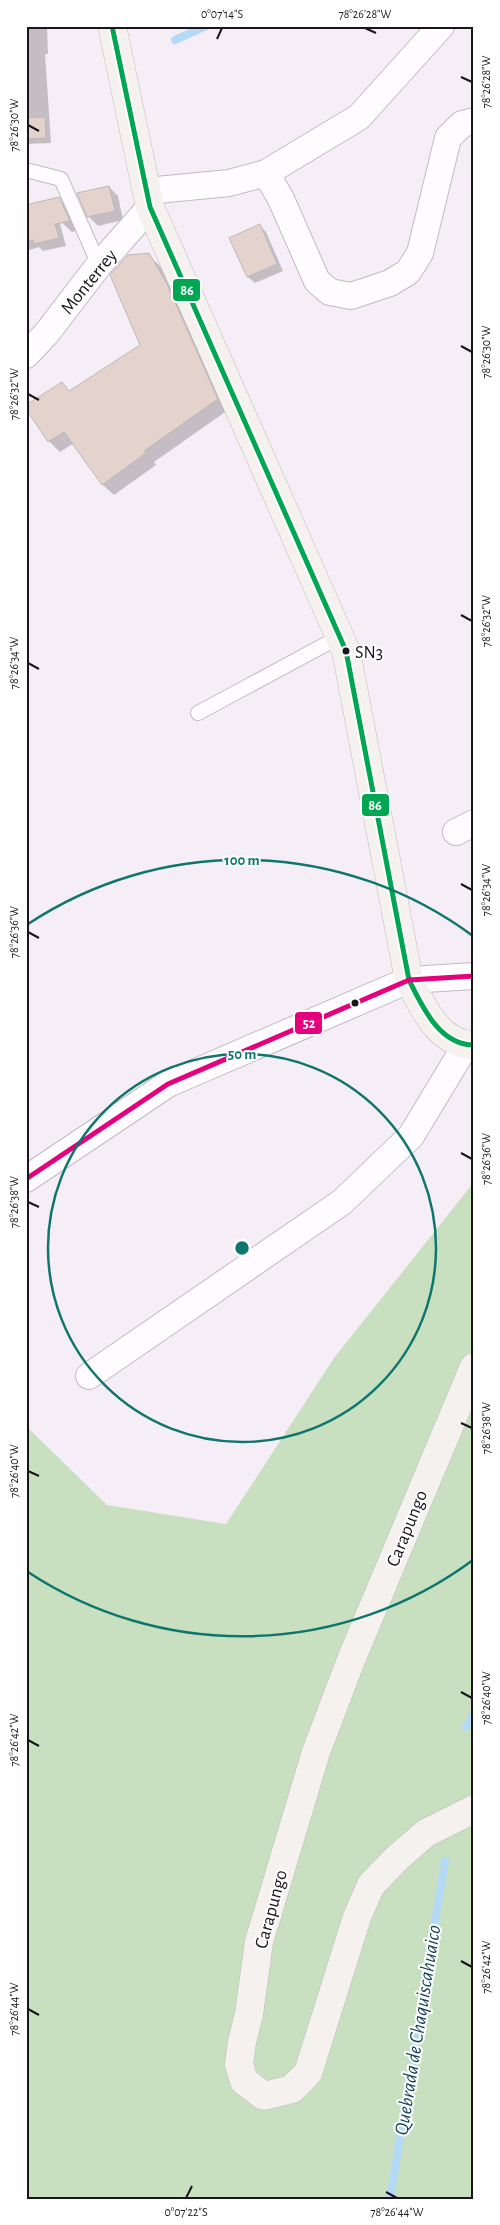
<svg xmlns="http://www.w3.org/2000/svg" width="500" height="2225" font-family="'Alegreya Sans',sans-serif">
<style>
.green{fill:#c8e0c0}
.shadow{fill:#0003}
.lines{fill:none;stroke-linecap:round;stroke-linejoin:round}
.stream{stroke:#b5daf5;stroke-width:8}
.building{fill:#e4d3cd;stroke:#beb8b9}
.lane-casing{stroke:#c1bbc1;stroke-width:16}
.street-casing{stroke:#c1bbc1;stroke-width:28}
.secondary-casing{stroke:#c1bbc1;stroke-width:29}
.lane{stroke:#fefcfe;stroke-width:14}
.street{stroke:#fefcfe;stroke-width:26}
.secondary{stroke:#f4f1ee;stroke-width:28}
.bus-1-casing{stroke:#fff;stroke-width:9}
.bus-2-casing{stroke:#fff;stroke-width:9}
.bus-1{stroke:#00a651;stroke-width:5}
.bus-2{stroke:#e5007d;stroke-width:5}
.ticks{fill:none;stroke:#1a151a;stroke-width:2}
.ring{fill:none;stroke:#0f766e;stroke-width:2.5}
.bus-dot{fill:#1a151a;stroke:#fff;stroke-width:2}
.labels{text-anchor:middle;stroke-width:4;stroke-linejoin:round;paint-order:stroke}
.bus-label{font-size:18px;fill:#1a151a;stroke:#fff;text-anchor:start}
.street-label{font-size:19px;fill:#1a151a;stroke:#fff}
.water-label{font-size:20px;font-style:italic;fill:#16425a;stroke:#fff}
.centre{fill:#0f766e;stroke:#fff;stroke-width:2.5}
.ring-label{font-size:15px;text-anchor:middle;font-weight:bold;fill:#0f766e;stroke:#fff;stroke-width:4;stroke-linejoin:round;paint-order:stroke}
.line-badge{stroke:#fff;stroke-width:2}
.badge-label{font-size:14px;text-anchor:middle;font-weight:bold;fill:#fff}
.neatline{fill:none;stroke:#1a151a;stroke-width:2}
.ticks-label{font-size:12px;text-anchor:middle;fill:#1a151a}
</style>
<rect width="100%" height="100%" fill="#f6eef6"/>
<path class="green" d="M474,1182V2199H26V1426L107,1505L226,1524L334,1358Z"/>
<g class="shadow">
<path d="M26,26H47L48,54H45L51,143L26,144Z"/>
<path d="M109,187L118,196L123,220L98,226L88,216Z"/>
<path d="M59,199L68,208L78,230L72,232L59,220L66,246L43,251L39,247L26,251V215Z"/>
<path d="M259,225L266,232L283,271L255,283L248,277L231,238Z"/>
<path d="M148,255L160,266L177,296L228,410L154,462L156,465L114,495L103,485L74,443L60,452L49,441L26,407L62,383L70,392L141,345Z"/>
</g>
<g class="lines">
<g class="stream">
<path d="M175,40L206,26"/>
<path d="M466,1727L474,1714"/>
<path d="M390,2199L445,1861"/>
</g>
</g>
<g class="building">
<path d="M45,117L46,138L26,139V118Z"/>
<path d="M109,186L115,211L87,217L77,193Z"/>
<path d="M59,197L70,221L55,224L59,238L34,244L33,240L26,242V205Z"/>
<path d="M260,224L277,264L247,277L229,238Z"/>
<path d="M149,253L167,284L218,399L144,451L146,453L102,485L64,432L48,442L26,409V405L62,382L69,391L140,345L110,275L128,255Z"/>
</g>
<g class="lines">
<defs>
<g id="lane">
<path d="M26,170L61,179L99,265"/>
<path d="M198,713L341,636"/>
</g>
<g id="street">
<path d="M266,173L281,199L317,281L330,292L351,296L390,283L408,272L420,253L448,138L462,124L474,121"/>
<path d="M147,191L229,183L266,173L359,117L441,26"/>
<path d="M26,355L46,334L99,265L150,207"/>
<path d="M456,832L474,823"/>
<path d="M26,1179L168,1084L409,980L474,976"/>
<path d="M89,1376L342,1202L411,1136L466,1045"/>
</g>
<g id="secondary">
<path d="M112,26L150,207L346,651L409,980C422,1006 439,1045 474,1045"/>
<path d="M474,1367L351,1660L316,1752L259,1942L249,2014L242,2042L239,2064L244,2081L264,2096L292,2089L308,2073L357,1917L371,1885L397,1858L426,1833L474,1809"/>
</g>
</defs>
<use href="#lane" class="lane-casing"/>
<use href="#street" class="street-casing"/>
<use href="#secondary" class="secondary-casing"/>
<use href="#lane" class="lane"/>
<use href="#street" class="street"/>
<use href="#secondary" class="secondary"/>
<defs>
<path id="bus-1" d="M112,26L150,207L346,651L409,980C422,1006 439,1045 474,1045"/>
<path id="bus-2" d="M26,1179L168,1084L409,980L474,976"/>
</defs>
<use href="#bus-1" class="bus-1-casing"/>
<use href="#bus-2" class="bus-2-casing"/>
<use href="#bus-1" class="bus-1"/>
<use href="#bus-2" class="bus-2"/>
</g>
<path class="ticks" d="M365,28L376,33M217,39L222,28M461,77L472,82M28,125L39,131M461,346L472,352M28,394L39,400M461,615L472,621M28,663L39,669M461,884L472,890M28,932L39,938M461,1153L472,1159M28,1202L39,1207M461,1423L472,1428M28,1471L39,1476M461,1692L472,1698M28,1740L39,1746M461,1961L472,1967M28,2009L39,2015M386,2192L397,2198M186,2198L192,2186"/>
<g class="ring">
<circle cx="242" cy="1248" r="194"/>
<path d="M473 1560A388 388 0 0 1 28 1572M28 924A388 388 0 0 1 473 936"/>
</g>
<g class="bus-dot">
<circle cx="346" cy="651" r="4.5"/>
<circle cx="355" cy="1003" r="4.5"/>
</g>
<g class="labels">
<g class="bus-label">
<text x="355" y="658">SN3</text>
</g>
<g class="street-label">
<text transform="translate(88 281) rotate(-51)" y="7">Monterrey</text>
<text transform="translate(406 1528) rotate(-68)" y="7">Carapungo</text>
<text transform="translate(270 1909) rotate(-75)" y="7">Carapungo</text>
</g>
<g class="water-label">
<text transform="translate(417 2030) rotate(-81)" y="7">Quebrada de Chaquiscahuaico</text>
</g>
</g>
<circle cx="242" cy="1248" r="8" class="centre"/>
<g class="ring-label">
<text x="242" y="865">100 m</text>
<text x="242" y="1059">50 m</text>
</g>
<g class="line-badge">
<rect x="172" y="278" width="29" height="24" rx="5" fill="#00a651"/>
<rect x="361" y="793" width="29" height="24" rx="5" fill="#00a651"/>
<rect x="294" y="1011" width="29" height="24" rx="5" fill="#e5007d"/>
</g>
<g class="badge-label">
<text x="187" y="295">86</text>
<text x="375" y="810">86</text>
<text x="309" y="1028">52</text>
</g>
<rect width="500" height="2225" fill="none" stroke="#ffffff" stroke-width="55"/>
<rect x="28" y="28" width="444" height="2170" class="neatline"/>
<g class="ticks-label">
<text x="222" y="18">0°07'14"S</text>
<text x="365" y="18">78°26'28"W</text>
<text transform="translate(486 82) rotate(-90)" y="4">78°26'28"W</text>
<text transform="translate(14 125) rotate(-90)" y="4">78°26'30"W</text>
<text transform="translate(486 352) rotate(-90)" y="4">78°26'30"W</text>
<text transform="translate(14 394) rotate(-90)" y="4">78°26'32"W</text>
<text transform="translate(486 621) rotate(-90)" y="4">78°26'32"W</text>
<text transform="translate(14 663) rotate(-90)" y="4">78°26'34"W</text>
<text transform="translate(486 890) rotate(-90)" y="4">78°26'34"W</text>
<text transform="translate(14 932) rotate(-90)" y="4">78°26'36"W</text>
<text transform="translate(486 1159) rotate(-90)" y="4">78°26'36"W</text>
<text transform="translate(14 1202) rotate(-90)" y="4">78°26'38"W</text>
<text transform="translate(486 1428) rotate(-90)" y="4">78°26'38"W</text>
<text transform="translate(14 1471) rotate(-90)" y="4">78°26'40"W</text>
<text transform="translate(486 1698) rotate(-90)" y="4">78°26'40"W</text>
<text transform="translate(14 1740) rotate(-90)" y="4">78°26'42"W</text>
<text transform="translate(486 1967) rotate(-90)" y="4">78°26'42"W</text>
<text transform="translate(14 2009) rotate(-90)" y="4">78°26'44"W</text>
<text x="186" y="2216">0°07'22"S</text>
<text x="397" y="2216">78°26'44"W</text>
</g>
</svg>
